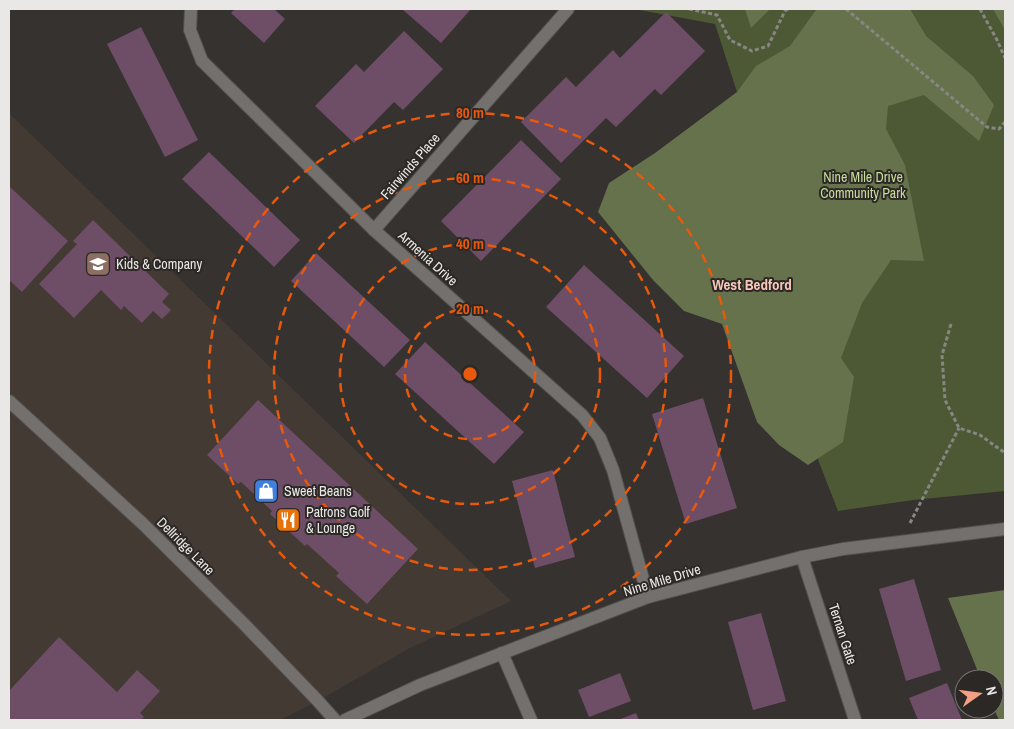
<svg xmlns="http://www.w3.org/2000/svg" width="1014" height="729" font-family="'Archivo Narrow',sans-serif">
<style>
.built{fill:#423a33}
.green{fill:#4d5935}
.forest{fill:#66724c}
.building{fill:#6e4d66}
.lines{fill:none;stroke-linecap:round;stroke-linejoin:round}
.minor-casing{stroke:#52504d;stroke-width:14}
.path{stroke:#888683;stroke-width:3;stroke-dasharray:4 2.5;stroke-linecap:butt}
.minor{stroke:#74706d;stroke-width:12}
.ring{fill:none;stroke:#e8590c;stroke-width:2.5;stroke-dasharray:9 6}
.labels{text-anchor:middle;stroke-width:4;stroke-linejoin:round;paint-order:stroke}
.street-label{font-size:14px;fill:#eae8e6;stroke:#2b2825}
.park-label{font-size:14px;fill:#c8dd9c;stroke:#2b2825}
.poi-label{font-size:14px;fill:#eae8e6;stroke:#2b2825;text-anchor:start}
.neighbourhood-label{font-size:15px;font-weight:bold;fill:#f8c7b7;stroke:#2b2825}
.centre{fill:#e8590c;stroke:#2b2825;stroke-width:2.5}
.ring-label{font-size:15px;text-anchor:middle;font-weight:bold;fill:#e8590c;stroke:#2b2825;stroke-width:4;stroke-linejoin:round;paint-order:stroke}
</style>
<rect width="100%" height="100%" fill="#35322f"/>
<path class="built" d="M9,113L511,601L410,648L318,701L280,720H9Z"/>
<path class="green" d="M634,9H1005V491L913,500L838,511L772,341L737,92L715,24Z"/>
<g class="forest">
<path d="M745,9H770L751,28Z"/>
<path d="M819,9H910L926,36L973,76L994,105L979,141L924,95L888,106L886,129L905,165L924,261L891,260L862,303L841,358L854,377L843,442L808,465L779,445L757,422L722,324L684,311L653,280L598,212L609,183L655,153L737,92L756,66L790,46L816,10Z"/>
<path d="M993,9H1005V30Z"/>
<path d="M1005,590V720H999L994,709V679H981L948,598Z"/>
</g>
<g class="building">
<path d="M235,9H274L285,19L264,43L231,13Z"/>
<path d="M402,9H471L441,43Z"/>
<path d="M666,12L705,51L661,95L655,89L616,127L606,118L561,163L521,122L566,77L576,87L613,50L620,58Z"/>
<path d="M141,27L198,140L165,157L107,44Z"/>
<path d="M404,31L443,69L403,110L394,102L354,143L315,106L356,64L364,72Z"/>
<path d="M521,140L561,179L481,261L441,221Z"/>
<path d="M209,152L300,240L274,267L182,179Z"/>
<path d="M9,186L68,241L22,292L9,280Z"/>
<path d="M93,220L169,294L162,302L171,310L162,319L153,311L142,323L124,306L121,310L101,290L74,318L39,284L77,244L73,241Z"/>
<path d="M316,253L410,340L384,367L291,281Z"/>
<path d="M584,265L684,356L647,398L546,307Z"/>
<path d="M425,342L524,432L494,464L395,374Z"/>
<path d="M703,398L737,508L686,524L652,414Z"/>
<path d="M258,400L418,549L367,604L336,576L339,573L307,544L305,546L270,514L272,511L241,482L238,484L207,455Z"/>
<path d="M553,470L575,557L535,568L512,481Z"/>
<path d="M914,579L941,670L906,681L879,589Z"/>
<path d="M761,613L786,701L753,710L728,622Z"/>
<path d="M59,637L117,692L137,670L160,691L140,713L144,717L141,720H9V691Z"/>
<path d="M620,673L631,701L589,717L578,690Z"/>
<path d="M947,683L962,720H918L909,698Z"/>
<path d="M636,713L639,720H618Z"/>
</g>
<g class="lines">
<defs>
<g id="minor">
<path d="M191,9L190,30L202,61L374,230L582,415L600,438L613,470L648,597"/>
<path d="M374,230L568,9"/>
<path d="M9,401L142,523L244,624L318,701L335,720"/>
<path d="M802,557L855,720"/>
<path d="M502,653L531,720"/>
<path d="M345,720L420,685L648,597L802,557L843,549L1005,529"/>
</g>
</defs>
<use href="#minor" class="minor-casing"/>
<g class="path">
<path d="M689,9L717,15L730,40L752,51L768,46L785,11L788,9"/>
<path d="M846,9L987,127L999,129L1005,122"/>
<path d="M980,9L997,40L1005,58"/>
<path d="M951,324L942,355L945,400L959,428L980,435L1005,453"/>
<path d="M910,523L959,428"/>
</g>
<use href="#minor" class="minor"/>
</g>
<g class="ring">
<circle cx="470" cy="374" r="65"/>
<circle cx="470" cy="374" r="130"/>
<circle cx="470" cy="374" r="196"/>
<circle cx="470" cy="374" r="261"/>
</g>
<defs>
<symbol id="school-square" viewBox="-11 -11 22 22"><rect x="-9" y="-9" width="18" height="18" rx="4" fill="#8d6e63" stroke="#2b2825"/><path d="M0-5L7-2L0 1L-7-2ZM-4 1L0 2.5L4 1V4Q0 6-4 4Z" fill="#fff"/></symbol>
<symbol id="shop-square" viewBox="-11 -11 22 22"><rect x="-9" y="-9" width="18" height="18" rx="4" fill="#3f7fe0" stroke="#2b2825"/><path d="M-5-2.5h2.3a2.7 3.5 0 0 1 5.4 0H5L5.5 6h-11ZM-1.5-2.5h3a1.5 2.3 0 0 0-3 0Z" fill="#fff"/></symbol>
<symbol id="restaurant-square" viewBox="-11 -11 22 22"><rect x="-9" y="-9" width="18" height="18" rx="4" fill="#e8710a" stroke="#2b2825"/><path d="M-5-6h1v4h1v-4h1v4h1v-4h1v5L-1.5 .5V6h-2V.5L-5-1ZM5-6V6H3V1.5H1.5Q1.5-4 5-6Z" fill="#fff"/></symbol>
</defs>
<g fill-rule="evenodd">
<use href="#school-square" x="84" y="250" width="28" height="28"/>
<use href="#shop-square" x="252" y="477" width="28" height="28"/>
<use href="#restaurant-square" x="274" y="506" width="28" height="28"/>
</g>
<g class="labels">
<g class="street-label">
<text transform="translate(410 166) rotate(-49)" y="5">Fairwinds Place</text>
<text transform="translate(428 258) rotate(42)" y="5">Armenia Drive</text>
<text transform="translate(186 546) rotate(45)" y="5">Dellridge Lane</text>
<text transform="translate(662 580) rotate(-17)" y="5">Nine Mile Drive</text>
<text transform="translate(843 634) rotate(72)" y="5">Ternan Gate</text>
</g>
<g class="park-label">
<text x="863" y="182">Nine Mile Drive<tspan x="863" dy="16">Community Park</tspan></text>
</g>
<g class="poi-label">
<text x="116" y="269">Kids &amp; Company</text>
<text x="284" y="496">Sweet Beans</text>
<text x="306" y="517">Patrons Golf<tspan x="306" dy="16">&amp; Lounge</tspan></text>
</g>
<g class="neighbourhood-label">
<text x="752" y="290">West Bedford</text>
</g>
</g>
<circle cx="470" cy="374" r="8" class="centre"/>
<g class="ring-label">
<text x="470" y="118">80 m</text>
<text x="470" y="183">60 m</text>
<text x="470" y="249">40 m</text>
<text x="470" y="314">20 m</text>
</g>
<rect width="1014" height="729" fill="none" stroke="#eae8e6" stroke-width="20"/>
<g transform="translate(979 694) rotate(76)"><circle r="24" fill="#2b2825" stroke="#777572"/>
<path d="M0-4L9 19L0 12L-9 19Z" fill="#f39f84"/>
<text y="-8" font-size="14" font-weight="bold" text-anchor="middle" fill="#eae8e6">N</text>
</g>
</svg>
